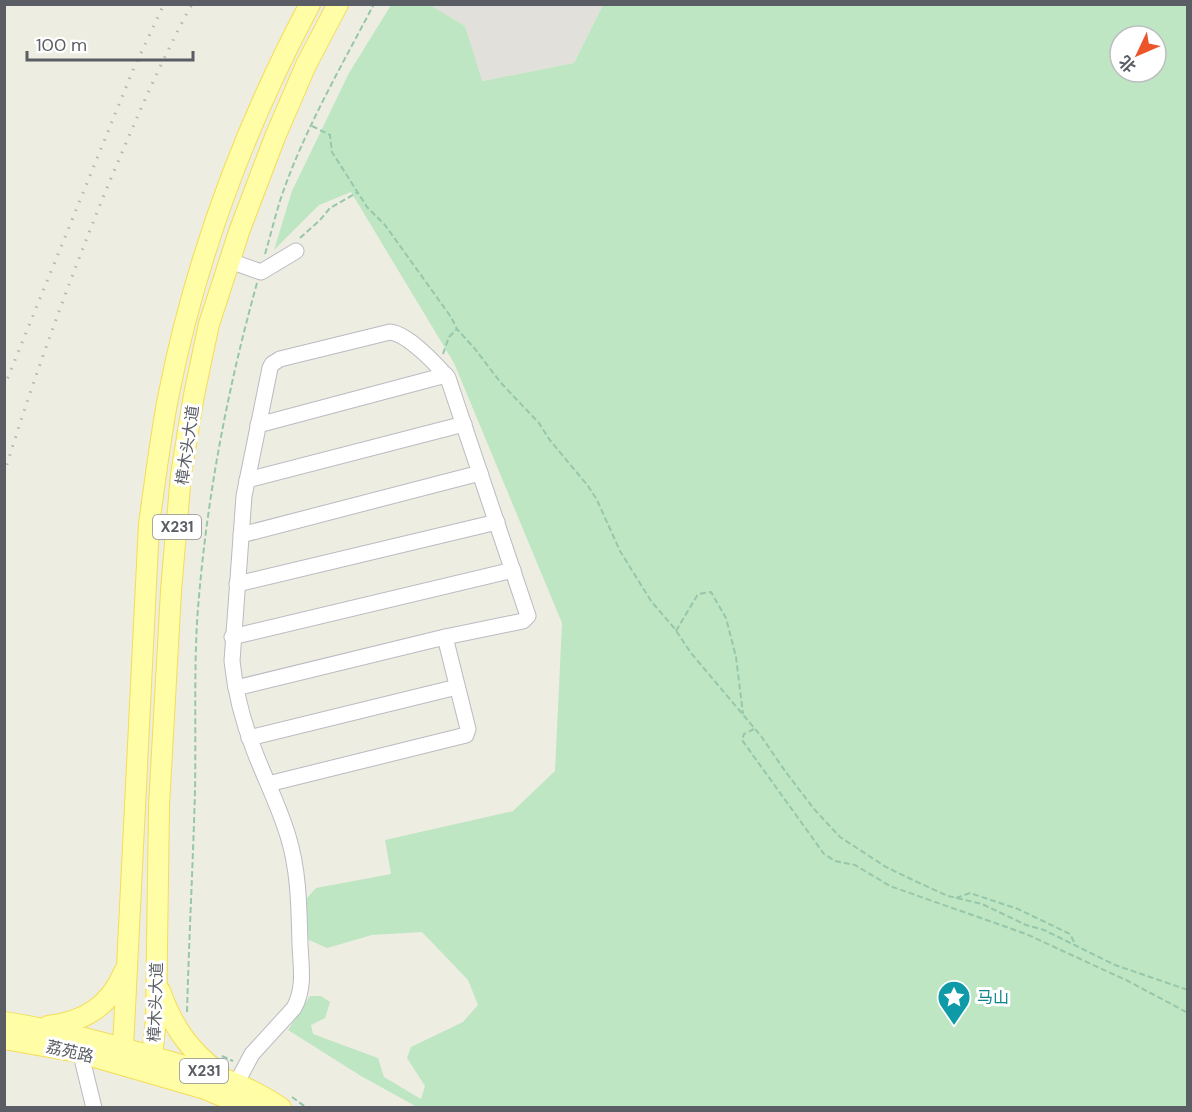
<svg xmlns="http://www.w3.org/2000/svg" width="1192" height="1112" font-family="'DM Sans','Noto Sans SC',sans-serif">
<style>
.industrial{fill:#e1e0da}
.green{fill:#bee6c3;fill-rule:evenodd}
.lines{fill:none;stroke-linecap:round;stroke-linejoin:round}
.minor-casing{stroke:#babbc1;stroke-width:17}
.major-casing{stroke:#f4dd55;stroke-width:22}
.path{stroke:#97c7ab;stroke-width:2;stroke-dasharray:6 3;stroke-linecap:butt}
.minor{stroke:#fff;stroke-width:15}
.major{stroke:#fffda6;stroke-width:20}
.rail{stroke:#b5b6b6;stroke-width:3;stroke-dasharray:1.5 8;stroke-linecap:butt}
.labels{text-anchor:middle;stroke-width:6;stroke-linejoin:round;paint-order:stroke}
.shield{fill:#fff;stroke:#8c8e92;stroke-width:1.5}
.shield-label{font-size:15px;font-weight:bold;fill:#5a5d63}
.street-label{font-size:16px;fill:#5a5d63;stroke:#fff}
.culture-label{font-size:16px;fill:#0d838f;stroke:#fff;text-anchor:start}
</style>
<rect width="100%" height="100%" fill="#eeede2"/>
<path class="industrial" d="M430,5H603L574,63L481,81L465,26Z"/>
<path class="green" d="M391,5H430L465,26L482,81L574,63L603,5H1187V1107H417L361,1076L288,1030L310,996H321L330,1002L325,1018L311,1025L313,1034L378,1058L384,1077L421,1099L425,1086L407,1058L411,1047L463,1022L478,1005L468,980L422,932L372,935L327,948L307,939V898L316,888L391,874L385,840L513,811L555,771L562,623L454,363L351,192L319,205L274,250L292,191L349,73ZM1120,36H1156V72H1120Z"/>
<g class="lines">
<defs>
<g id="minor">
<path d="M230,261L261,272L296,251"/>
<path d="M258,425L446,375"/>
<path d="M247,480L464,424"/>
<path d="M241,535L480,473"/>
<path d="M237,584L497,522"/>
<path d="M232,637L513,570"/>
<path d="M236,688L445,637"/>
<path d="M249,738L457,687"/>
<path d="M83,1063L94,1108"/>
<path d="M236,1084L252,1054L294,1008C305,988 301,967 300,945C299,909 299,871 288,836C279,806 265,779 254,750C243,722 235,690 232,661L244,496L270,368L272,364L280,359L390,332C408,334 436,364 448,378L528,616L523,621L445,637L468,729L466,735L268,784"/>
</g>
<g id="major">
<path d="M160,991C173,1027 188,1049 219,1073"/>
<path d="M4,1022C56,1030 107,1043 157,1058C200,1070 244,1082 281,1108"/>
<path d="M48,1026C84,1022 110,1006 124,972"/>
<path d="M4,1039L77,1052L205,1089L251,1108"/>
<path d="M135,1068L152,1056L156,1019L159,806L171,591L181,474L194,395L209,324L240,229L275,137L306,65L338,4"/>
<path d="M135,1068L123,1048L149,524C155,482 160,440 168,398C195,260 244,128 310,4"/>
</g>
</defs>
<use href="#minor" class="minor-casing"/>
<use href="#major" class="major-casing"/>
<g class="path">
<path d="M312,126L330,135L332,152L367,207L385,225L451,317L457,329L475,349L501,383L539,423L549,439L588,486L597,500L620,551L651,601L675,629L691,653L761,736L785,771L814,809L840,837L886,867L917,882L948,896L982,904L1026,925L1044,930L1115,965L1188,990"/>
<path d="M300,238L320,220L330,208L358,192"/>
<path d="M265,254C271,234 276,212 283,192C306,127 342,65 374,4"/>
<path d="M443,354L449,337L457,329"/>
<path d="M676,631L698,594L711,592L726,618L736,657L743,714"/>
<path d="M754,729L744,734L742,740L824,854L835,861L855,865L890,886L1026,934L1128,981L1188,1013"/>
<path d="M956,898L970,893L1018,909L1070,934L1076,946"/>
<path d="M187,1012C189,938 193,864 195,790C196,734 194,678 197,622C205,507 226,394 257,283"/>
<path d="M222,1056L233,1061"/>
<path d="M292,1097L307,1108"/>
</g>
<use href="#minor" class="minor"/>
<use href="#major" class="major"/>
<g class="rail">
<path d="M4,387L133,70L164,4"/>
<path d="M4,474C33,379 67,287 104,195C131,131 158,66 192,4"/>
</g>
</g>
<defs>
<symbol id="sight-pin" viewBox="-11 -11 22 30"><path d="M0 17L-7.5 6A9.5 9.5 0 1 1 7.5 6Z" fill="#0f9aa8" stroke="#fff"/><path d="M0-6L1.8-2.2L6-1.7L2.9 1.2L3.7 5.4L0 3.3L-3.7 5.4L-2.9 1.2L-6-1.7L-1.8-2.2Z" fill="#fff"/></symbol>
</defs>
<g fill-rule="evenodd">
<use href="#sight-pin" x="935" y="978" width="38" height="52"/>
</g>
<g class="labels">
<g class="shield">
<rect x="153" y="515" width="48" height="24" rx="4.5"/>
<rect x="180" y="1059" width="48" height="24" rx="4.5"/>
</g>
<g class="shield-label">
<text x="177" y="532">X231</text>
<text x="204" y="1076">X231</text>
</g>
<g class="street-label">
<text transform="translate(187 445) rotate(-82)" y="6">樟木头大道</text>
<text transform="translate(155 1002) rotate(-88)" y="6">樟木头大道</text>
<text transform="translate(70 1051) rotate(13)" y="6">荔苑路</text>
</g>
<g class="culture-label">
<text x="977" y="1003">马山</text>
</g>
</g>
<rect width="1192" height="1112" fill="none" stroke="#5a5d63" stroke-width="12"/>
<g transform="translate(1138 54) rotate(226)"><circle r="28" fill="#ffffff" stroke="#bdbec1" stroke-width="1.5"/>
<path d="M0-4.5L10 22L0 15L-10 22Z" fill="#ec542a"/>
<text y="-9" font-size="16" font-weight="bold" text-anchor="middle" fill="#5a5d63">北</text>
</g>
<path d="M27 51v9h166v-9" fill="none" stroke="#5a5d63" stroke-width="3"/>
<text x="36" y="51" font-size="18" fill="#5a5d63" stroke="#ffffff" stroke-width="4.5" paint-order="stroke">100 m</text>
</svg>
